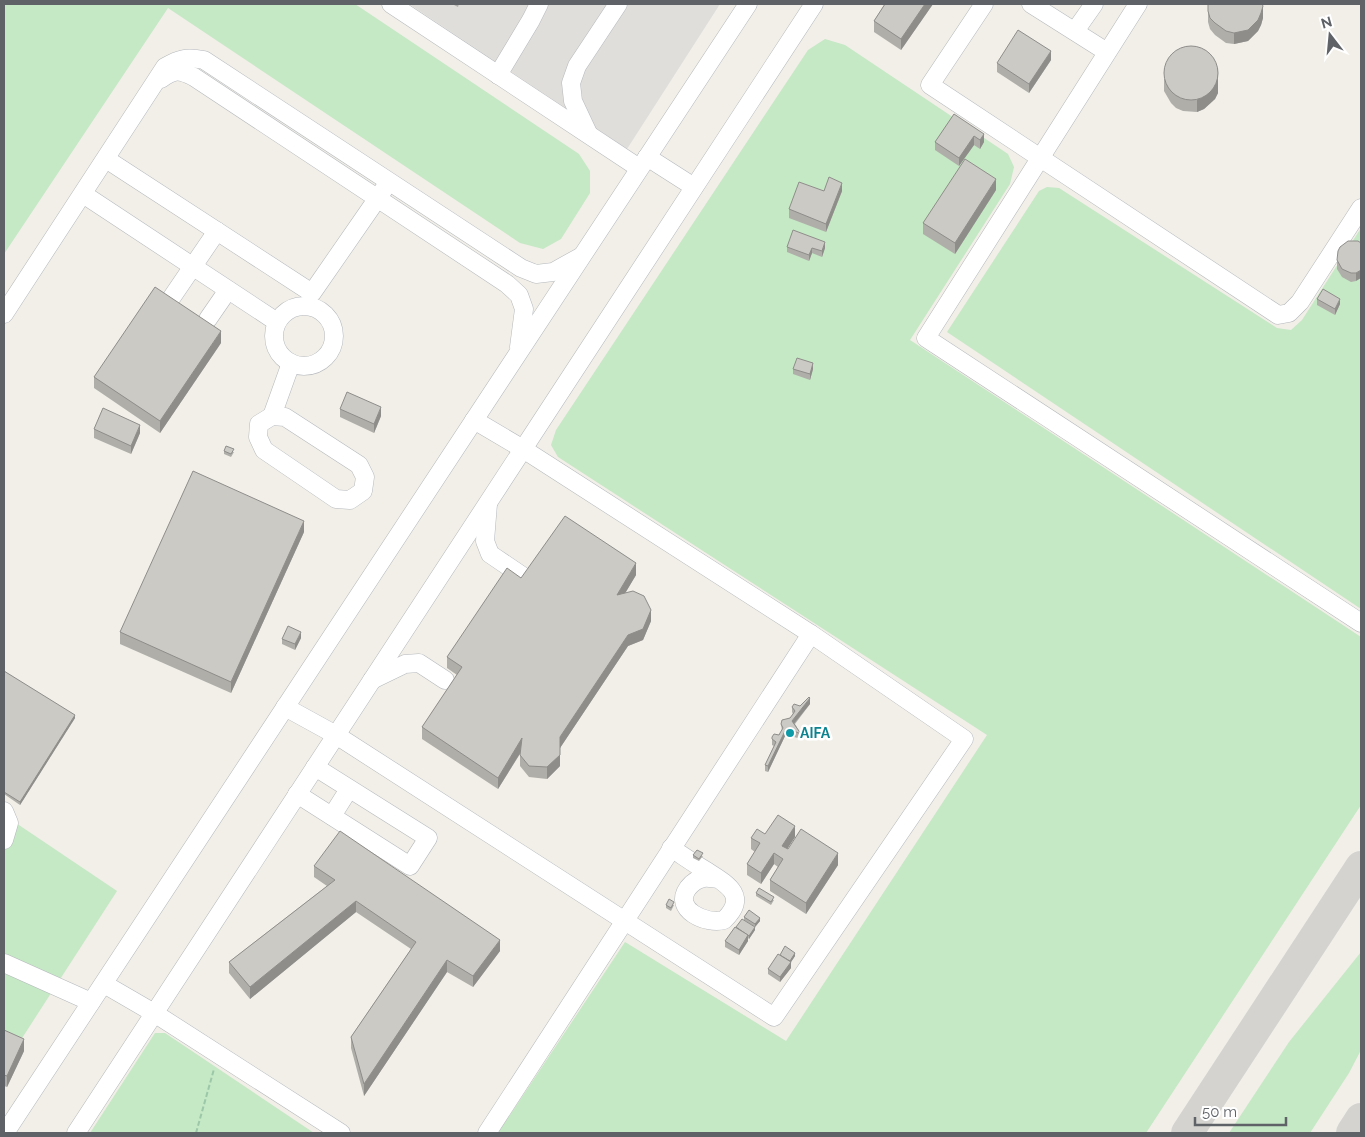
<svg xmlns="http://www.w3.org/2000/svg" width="1365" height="1137" font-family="Raleway,sans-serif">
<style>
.industrial{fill:#e0deda}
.green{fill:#c5e8c5}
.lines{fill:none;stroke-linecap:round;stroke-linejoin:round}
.taxiway{stroke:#d4d3d0;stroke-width:32}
.minor-casing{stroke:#b5b8bc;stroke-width:19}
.path{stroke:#9cc7a9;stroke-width:2;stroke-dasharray:5 2.5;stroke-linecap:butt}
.minor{stroke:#fff;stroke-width:18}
.wall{fill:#afaea9}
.shaded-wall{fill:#8f8d8a}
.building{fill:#cccac5;stroke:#8f8d8a}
.culture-dot{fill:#0f9aa8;stroke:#fff;stroke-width:2}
.labels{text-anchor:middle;stroke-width:5;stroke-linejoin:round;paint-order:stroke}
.culture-label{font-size:14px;font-weight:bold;fill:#0d838f;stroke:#fff;text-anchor:start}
</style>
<rect width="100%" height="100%" fill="#f1efe8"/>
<path class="industrial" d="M409,4H720L627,149Z"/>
<g class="green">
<path d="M4,4H355L579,154L590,171V193L561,239L543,249L520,243L168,8L4,254Z"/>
<path d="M825,39L845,45L1008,154L1014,167L1010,184L910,340L1361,637V805L1146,1133H498L625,942L786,1041L987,735L558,457L551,445L556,430L808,50Z"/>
<path d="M1047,187L1059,188L1277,328L1291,330L1302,320L1361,228V609L947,332L1039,191Z"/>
<path d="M4,815L117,891L4,1066Z"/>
<path d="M1361,952V1050L1349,1073L1310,1133H1229L1289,1042Z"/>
<path d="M155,1033H165L314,1133H90Z"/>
</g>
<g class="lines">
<g class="taxiway">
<path d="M1187,1133L1361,867"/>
<path d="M1352,1133L1361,1119"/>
</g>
<defs>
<g id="minor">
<path d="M391,4L639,168"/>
<path d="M984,4L930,85L1278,315L1289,313L1300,302L1361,208"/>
<path d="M1031,4L1107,52"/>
<path d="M1138,4L926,338L1361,623"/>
<path d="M1075,31L1094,4"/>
<path d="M498,75L531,20L539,4"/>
<path d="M161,79C175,69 179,70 194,77L507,284L519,295L524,309L519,347"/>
<path d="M588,133L573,101L571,83L577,66L618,4"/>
<path d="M647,157L694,187"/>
<path d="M106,159L312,293L384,189"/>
<path d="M83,194L277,322"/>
<path d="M172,297L217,231"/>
<circle cx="304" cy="336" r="30"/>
<path d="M4,314L165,67C180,58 187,57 204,60L521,268L536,274L553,272L580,257"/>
<path d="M208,319L228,290"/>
<path d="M272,416L285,417L359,465L365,477L363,491L350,500L336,499L264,450L258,437L259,424Z"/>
<path d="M272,416L291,363"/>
<path d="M488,504L485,541L490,554L524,577"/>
<path d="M372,680L405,664L419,663L445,680"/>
<path d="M285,707L336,735L774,1017L964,739L811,634L523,449L474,420"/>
<path d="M297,794L410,866L428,838L315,767"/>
<path d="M4,811L9,823L4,840"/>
<path d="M332,816L349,789"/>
<path d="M671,848C682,855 693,863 705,870C725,883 750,895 724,920C707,925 672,910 688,888C692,883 697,879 704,878C709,877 714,879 719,879"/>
<path d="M4,963L91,1002"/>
<path d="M104,984L154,1013L341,1133"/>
<path d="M5,1133L748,4"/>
<path d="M76,1133L814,4"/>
<path d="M487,1133L811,634"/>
</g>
</defs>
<use href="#minor" class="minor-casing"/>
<path class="path" d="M196,1133L214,1069"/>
<use href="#minor" class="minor"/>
</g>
<g class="wall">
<path d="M452,4H459L458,7Z"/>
<path d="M885,4H933L901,50L874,32V21Z"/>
<path d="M1208,11L1263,18L1261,25L1258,31L1248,41L1234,44L1226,43L1215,35L1210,29L1208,22Z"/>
<path d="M1051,60L1029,93L997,72V63Z"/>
<path d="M1164,79H1218V93L1215,99L1204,109L1197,112L1183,111L1176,108L1171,103L1164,91Z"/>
<path d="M954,114L984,142L980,149L974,145L959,166L935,150V142Z"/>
<path d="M996,190L955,254L923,234V223Z"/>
<path d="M824,191H842L826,232L789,218V209Z"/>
<path d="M1358,241L1356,281L1351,282L1342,277L1337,269V260Z"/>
<path d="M787,247L825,248L822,257L812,253L809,261L787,252Z"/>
<path d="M1317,299L1340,304L1335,315L1317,305Z"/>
<path d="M221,343L160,433L94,388V377Z"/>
<path d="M793,369H813L810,380L793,374Z"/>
<path d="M340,409L381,416L374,433L340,417Z"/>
<path d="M94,429L140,433L131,454L94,438Z"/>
<path d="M224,451L234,452L231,457L224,454Z"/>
<path d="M304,532L231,693L120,644V632Z"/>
<path d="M636,575L625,593L651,621L643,640L628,646L560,748V766L547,779L529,777L520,766V754L498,789L422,739V727L457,675L447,668V657L521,578Z"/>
<path d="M301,638L295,650L282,644V639Z"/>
<path d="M4,671L75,718L20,805L4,794Z"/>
<path d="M810,704L795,724L801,734V739L794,737L788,738L785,736L768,772L765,771V765L774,746L772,745V737L779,735L782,731L781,724L790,718L793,714L792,712V707Z"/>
<path d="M765,834L795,837L787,849L838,865L806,914L770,891V880L778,867L774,864L761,884L747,875V864L755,852L751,849V838Z"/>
<path d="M693,855L703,856L699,861L693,858Z"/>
<path d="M314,866L500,951L473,987L447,972L364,1096L351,1048V1037L411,949L356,912L250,999L229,973V962L327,886L314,877Z"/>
<path d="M756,893L774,900L771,905L756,896Z"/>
<path d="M666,905H674L671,911L666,908Z"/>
<path d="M744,917L760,921L755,927L744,920Z"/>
<path d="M736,927L755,930L749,939L748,938V941L739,955L725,947V941Z"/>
<path d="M780,955L795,956L791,962V968L780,982L768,974V969Z"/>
<path d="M4,1030L24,1051L7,1087L4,1086Z"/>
</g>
<g class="shaded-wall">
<path d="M925,4H933L901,50V39Z"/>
<path d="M1263,6V18L1261,25L1258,31L1248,41L1234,44V33Z"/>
<path d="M1051,51V60L1029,93V84Z"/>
<path d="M1218,67V93L1215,99L1204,109L1197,112V100Z"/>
<path d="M984,134V142L980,149V140Z"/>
<path d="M974,136V145L959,166V158Z"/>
<path d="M996,179V190L955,254V243Z"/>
<path d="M842,183V191L826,232V224Z"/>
<path d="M825,242V248L822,257V251Z"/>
<path d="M812,248V253L809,261V255Z"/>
<path d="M1361,270V278L1356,281V273Z"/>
<path d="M1340,299V304L1335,315V309Z"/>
<path d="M221,331V343L160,433V421Z"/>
<path d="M813,363V369L810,380V374Z"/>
<path d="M381,407V416L374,433V424Z"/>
<path d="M140,425V433L131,454V446Z"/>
<path d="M304,521V532L231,693V682Z"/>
<path d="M636,563V575L617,607V595Z"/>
<path d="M651,610V621L643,640L628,646L560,748V766L547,779V767L560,737L628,635Z"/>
<path d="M301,632V638L295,650V644Z"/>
<path d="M810,698V704L792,726V721Z"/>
<path d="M75,715V718L20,805V802Z"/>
<path d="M785,731V736L768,772V766Z"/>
<path d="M522,738V750L498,789V778Z"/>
<path d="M795,826V837L782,857V846Z"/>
<path d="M774,853V864L761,884V873Z"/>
<path d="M838,853V865L806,914V903Z"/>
<path d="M356,901V912L250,999V987Z"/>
<path d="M760,918V921L755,927V924Z"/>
<path d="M755,927V930L749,939V936Z"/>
<path d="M748,935V941L739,955V950Z"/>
<path d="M500,940V951L473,987V976Z"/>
<path d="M795,953V956L791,962V968L780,982V977Z"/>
<path d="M447,960V972L364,1096V1084Z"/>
<path d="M24,1039V1051L7,1087V1076Z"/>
</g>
<g class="building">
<path d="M885,4H925L901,39L874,21Z"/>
<path d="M1208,4H1262L1263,6L1261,13L1258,20L1248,30L1234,33L1226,31L1215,23L1210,18L1208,11Z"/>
<path d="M1018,30L1051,51L1029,84L997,63Z"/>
<circle cx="1191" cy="73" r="27"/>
<path d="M954,114L984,134L980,140L974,136L959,158L935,142Z"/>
<path d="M965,159L996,179L955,243L923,223Z"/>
<path d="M829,177L842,183L826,224L789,209L799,182L824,191Z"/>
<path d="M793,230L825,242L822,251L812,248L809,255L787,247Z"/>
<path d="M1348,241H1358L1361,243V270L1356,273H1351L1342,269L1337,260L1338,251L1340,247Z"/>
<path d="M155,287L221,331L160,421L94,377Z"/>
<path d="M1323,289L1340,299L1335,309L1317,299Z"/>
<path d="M797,358L813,363L810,374L793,369Z"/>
<path d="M347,392L381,407L374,424L340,409Z"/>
<path d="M103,408L140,425L131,446L94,429Z"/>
<path d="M226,446L234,449L231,454L224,451Z"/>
<path d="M193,471L304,521L231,682L120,632Z"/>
<path d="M565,516L636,563L617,595L633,591L644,596L651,610L643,629L628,635L560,737V755L547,767L529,766L520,755L522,738L498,778L422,727L462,667L447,657L507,568L521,578Z"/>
<path d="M288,626L301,632L295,644L282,639Z"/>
<path d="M4,671L75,715L20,802L4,792Z"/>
<path d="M809,697L810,698L792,721L801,734L794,731L788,732L785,731L768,766L765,765L776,742L772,739V737L774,734L779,735L780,733L783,728L781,724L782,720L790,718L793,714L795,711L792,707L794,704L800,706Z"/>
<path d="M778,815L795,826L782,846L788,849L801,829L838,853L806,903L770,880L783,859L774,853L761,873L747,864L760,843L751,838L757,829L765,834Z"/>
<path d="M340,831L500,940L473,976L447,960L364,1084L351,1037L416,942L356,901L250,987L229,962L335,880L314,866Z"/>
<path d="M697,850L703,853L699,859L693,855Z"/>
<path d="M759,888L774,897L771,902L756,893Z"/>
<path d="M669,899L674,902L671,908L666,905Z"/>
<path d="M749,910L760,918L755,924L744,917Z"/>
<path d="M742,919L755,927L749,936L736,927Z"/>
<path d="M735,927L748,935L739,950L725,941Z"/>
<path d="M785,946L795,953L790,961L780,955Z"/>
<path d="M778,954L791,962L780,977L768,969Z"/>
<path d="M4,1030L24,1039L7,1076L4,1075Z"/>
</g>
<circle class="culture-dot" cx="790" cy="733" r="5"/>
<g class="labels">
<g class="culture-label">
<text x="800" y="738">AIFA</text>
</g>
</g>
<rect width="1365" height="1137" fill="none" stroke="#5f6368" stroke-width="10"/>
<g transform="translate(1330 35) rotate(344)" stroke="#ffffff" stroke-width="4" paint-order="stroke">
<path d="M0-4L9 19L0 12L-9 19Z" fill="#5f6368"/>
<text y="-8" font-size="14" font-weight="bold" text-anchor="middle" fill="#5f6368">N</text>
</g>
<path d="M1195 1117v8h91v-8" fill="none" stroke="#5f6368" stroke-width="2.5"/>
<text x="1202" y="1117" font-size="15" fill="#5f6368" stroke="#ffffff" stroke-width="4" paint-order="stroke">50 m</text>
</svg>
